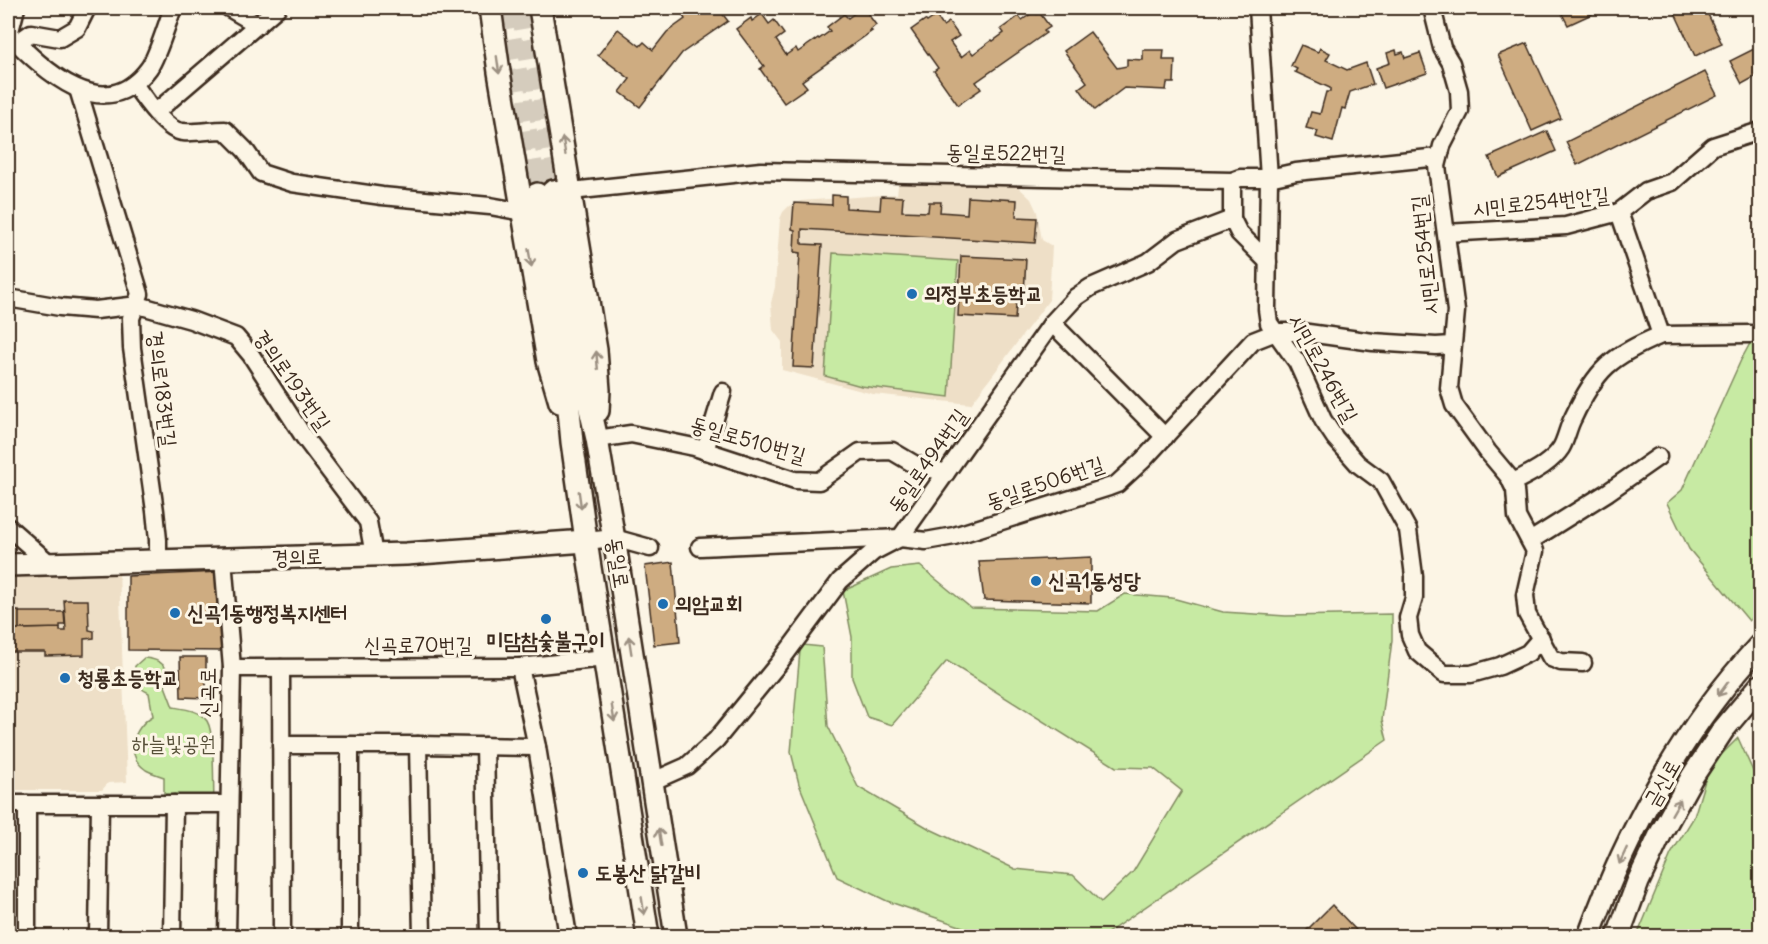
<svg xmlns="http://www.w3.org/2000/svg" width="1768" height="944" font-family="Delius,'Poor Story',sans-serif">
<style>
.built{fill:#eedfc7}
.green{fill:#c7eaa3;stroke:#818a60;stroke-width:1.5}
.building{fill:#ceac81;stroke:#3b2a1e;stroke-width:1.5}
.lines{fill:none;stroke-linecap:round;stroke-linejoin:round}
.tertiary-tunnel{stroke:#d5ccbd;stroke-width:21;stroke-dasharray:21 10;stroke-linecap:butt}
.minor-casing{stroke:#3b2a1e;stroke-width:21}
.tertiary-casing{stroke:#3b2a1e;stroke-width:26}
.minor{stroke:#fcf5e5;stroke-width:16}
.tertiary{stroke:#fcf5e5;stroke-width:21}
.oneway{stroke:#9c9082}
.poi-dot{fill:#1f6fb2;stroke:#fcf5e5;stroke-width:2}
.labels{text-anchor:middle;stroke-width:6;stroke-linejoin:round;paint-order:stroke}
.street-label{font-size:21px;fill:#3b2a1e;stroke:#fcf5e5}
.poi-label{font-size:21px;font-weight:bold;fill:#3b2a1e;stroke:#fcf5e5;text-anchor:start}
.park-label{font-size:21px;fill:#575039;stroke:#fcf5e5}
</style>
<rect width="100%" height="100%" fill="#fcf5e5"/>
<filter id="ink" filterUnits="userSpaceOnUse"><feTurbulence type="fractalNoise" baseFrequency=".0167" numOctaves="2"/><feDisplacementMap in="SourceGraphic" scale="12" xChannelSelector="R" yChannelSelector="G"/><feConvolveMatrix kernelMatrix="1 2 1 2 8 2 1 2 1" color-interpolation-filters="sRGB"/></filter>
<g filter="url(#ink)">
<g class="built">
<path d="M899,180L1012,181L1031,199L1037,212L1042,240L1052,246L1049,300L971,404L873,394L782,370V342L773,330L771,303L775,287L780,219L783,212L789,206L801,201L897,194Z"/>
<path d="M119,570L127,782L108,783L102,790H8V574Z"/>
</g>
<g class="green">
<path d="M833,253L958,261L949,397L861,386L825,376Z"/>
<path d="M1760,325V611L1749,621L1689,549L1667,503L1682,490L1741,360Z"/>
<path d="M920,566L971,608L1098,611L1125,594L1172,598L1223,612L1286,616L1392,614V640L1382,720L1387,740L1103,936H989L887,901L837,877L799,784L791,752L800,651L803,645L822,647L828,726L858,787L930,829L1015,869L1073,875L1101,902L1133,872L1182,791L1153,768L1116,767L947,661L892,725L867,717L852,678V637L843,591L891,569Z"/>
<path d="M144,658C161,659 173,668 165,686L173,707C185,709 199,710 207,721C215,734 213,783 214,800H164V777C159,775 151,773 146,770C124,755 133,727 153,716L149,693C136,687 134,680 135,666Z"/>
<path d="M1738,738L1757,780L1760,782V936H1637L1671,854L1694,817L1709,767Z"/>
</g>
<g class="building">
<path d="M678,8H718L728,21L682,53L640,107L620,92L630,79L598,55L618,29L640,46L644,42L653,50L667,32L685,19Z"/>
<path d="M1559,8H1605L1568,25Z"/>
<path d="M1681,8H1705L1722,44L1695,56L1674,11Z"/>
<path d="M860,9L862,12L865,10L876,25L870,30L872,31L802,81L807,87L784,103L760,69L764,66L736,29L751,18L752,21L762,14L769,24L774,20L784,34L776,40L786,55L796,48L798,52L818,38L819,39L830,31L827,27L844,14L848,18Z"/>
<path d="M1035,11L1037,14L1039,12L1050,27L1044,31L1046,33L976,82L981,89L958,105L934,71L938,68L911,30L925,20L927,22L936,16L943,26L949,22L959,36L950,42L961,57L970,50L973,54L992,40L993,41L1004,33L1001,29L1019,16L1022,20Z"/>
<path d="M1090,32L1117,68L1127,66V59L1143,60V50H1164L1163,60H1175L1174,83H1167L1166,90L1124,88L1095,110L1079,88L1087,82L1064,51Z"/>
<path d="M1527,43L1561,118L1532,131L1498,55Z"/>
<path d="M1301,45L1318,52L1320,48L1330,53L1326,60L1347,70L1366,63L1373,84L1350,92L1345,109L1342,108L1333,142L1316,137L1318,131L1306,128L1311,112L1320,114L1326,92H1330V88L1295,72L1297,69L1291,66Z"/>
<path d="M1760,46V74L1742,84L1730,61Z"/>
<path d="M1396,50L1397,54L1403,52L1405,58L1420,53L1427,73L1383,88L1376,68L1390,63L1387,53Z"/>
<path d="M1705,72L1717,95L1577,165L1566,142Z"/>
<path d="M1547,131L1556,151L1498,177L1489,157Z"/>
<path d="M832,195L846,196V208L880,210L881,196L903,197L902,211L928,212L929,202H941L940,212L967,214L968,197L1017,200L1016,217L1037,218L1035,243L802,229V244L822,245L814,368L793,367L800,253L794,252L795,230L792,229L794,203L832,205Z"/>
<path d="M961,256L1026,259L1024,293H1017L1015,319L958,316Z"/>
<path d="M1091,557V603L984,600L979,562Z"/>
<path d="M673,562L680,642L654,645L645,566Z"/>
<path d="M220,572L225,651L128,650V576Z"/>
<path d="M64,600H88L89,630L94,631V638L84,639V655L45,656V652H8V629L60,628V631H66Z"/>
<path d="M16,611H19V629H8V612Z"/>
<path d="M19,612H64L65,625H60V628L19,629Z"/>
<path d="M180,657H206V698L181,697Z"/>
<path d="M1332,905L1356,930L1349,936H1311L1306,931Z"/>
</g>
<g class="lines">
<g class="tertiary-tunnel">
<path d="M506,8L537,194"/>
<path d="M521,8L553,191"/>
</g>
<defs>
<g id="minor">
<path d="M229,8L258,25"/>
<path d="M1258,8L1269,178L1267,309L1269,323L1297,362L1323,420L1335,438L1358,464L1381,481L1408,530L1414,576V598L1408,618L1410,635L1417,651L1444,674H1471L1500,666L1528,653L1541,638"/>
<path d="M1432,8L1442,48L1451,63L1459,91L1460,111L1442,146L1437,166L1456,311L1449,388L1454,405L1488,452L1509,477L1515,490L1517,517L1535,551L1525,595L1527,614L1551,658L1561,662L1583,663"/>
<path d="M8,34C44,70 104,129 149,68C158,55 167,23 173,8"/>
<path d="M9,35L16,8"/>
<path d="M17,43L31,33L60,38L77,28L87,8"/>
<path d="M134,84C143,97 167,132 183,132C196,133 211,130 225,130L245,150L261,173L292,183L382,196L490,206L523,212"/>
<path d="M78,89L140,294L131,318L132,348L155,511L158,540V561"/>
<path d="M156,112L277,8"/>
<path d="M571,191L761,171L1232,181L1240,178H1269L1296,172L1439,157"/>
<path d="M1619,212L1646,191L1672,182L1713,146L1760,131"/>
<path d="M1232,219L1239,233L1268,262"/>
<path d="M1446,233L1566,226L1619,212L1661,335C1611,356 1596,369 1573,418C1568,427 1566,440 1561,448C1550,465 1528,474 1512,483"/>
<path d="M8,298L60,307L96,310L138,305L191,320L236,337L251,355L304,437L368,522L374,555"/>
<path d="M1052,323L1165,437"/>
<path d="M1661,335L1751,334"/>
<path d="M597,439L631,434L694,447L795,480L819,481L860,452L892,451L914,464L946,473"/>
<path d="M705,451L723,392"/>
<path d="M8,527L50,564"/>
<path d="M586,541L614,538L650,548"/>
<path d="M1530,541L1608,492L1658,457"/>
<path d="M700,547L900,538L926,541L954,536L1109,487L1117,484L1143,460L1253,341L1276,332H1301L1373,342L1436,346L1452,345"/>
<path d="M223,559L232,668L227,936"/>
<path d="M520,667L537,747L568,936"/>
<path d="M232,668L520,667L605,658"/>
<path d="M281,668L282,936"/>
<path d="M281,745H418L537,747"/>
<path d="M418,745L422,936"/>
<path d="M350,746V936"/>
<path d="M485,746L489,936"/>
<path d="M651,782L687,766L716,740L779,663L840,581L873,552L900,538L1052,323L1076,297L1091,287L1148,262L1177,240L1232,219V181"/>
<path d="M8,804H229"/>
<path d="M27,936V804"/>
<path d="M98,936L100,804"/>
<path d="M172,936L174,804"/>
</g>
<g id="tertiary">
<path d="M490,8L499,72L548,361L560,402"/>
<path d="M540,8L596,350L599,390L598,411"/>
<path d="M553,191L582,374L597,439L617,557L676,936"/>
<path d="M537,194L566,378L572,442L589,561L648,936"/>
<path d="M8,565L406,554L586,541"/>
<path d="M1589,936C1627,831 1684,727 1760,645"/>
<path d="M1618,936L1638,882L1661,833L1692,777L1723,730L1760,686"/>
</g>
</defs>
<use href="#minor" class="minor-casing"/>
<use href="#tertiary" class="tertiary-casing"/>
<use href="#minor" class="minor"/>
<use href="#tertiary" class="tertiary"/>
</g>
<defs><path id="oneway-shaft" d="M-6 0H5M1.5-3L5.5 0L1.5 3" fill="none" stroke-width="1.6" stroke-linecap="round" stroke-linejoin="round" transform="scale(1.5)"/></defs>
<g class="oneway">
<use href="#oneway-shaft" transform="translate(498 65) rotate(82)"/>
<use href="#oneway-shaft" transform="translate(564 146) rotate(-99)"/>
<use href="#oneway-shaft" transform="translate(530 258) rotate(80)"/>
<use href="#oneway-shaft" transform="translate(597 360) rotate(-95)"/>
<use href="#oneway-shaft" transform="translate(580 500) rotate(82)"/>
<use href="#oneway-shaft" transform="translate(630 645) rotate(-99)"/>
<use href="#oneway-shaft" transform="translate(1723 689) rotate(126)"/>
<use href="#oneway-shaft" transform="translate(613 713) rotate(81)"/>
<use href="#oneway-shaft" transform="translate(1676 807) rotate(-60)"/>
<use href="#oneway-shaft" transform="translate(660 837) rotate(-99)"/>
<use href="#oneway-shaft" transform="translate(1623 856) rotate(115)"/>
<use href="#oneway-shaft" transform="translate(643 906) rotate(81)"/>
</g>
</g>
<g class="poi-dot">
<circle cx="912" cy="294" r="6"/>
<circle cx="1036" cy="581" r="6"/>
<circle cx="663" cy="604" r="6"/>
<circle cx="175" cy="613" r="6"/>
<circle cx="546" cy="619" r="6"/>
<circle cx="65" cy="678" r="6"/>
<circle cx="583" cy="873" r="6"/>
</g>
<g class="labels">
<g class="street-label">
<text transform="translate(1006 153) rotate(1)" y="7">동일로522번길</text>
<text transform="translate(1541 202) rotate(-6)" y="7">시민로254번안길</text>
<text transform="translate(1425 255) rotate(-96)" y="7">시민로254번길</text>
<text transform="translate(1323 368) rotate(61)" y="7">시민로246번길</text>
<text transform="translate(292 380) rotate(55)" y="7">경의로193번길</text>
<text transform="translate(162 389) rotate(83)" y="7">경의로183번길</text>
<text transform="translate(748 440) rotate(16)" y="7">동일로510번길</text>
<text transform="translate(928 461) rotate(-55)" y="7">동일로494번길</text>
<text transform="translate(1045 483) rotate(-19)" y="7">동일로506번길</text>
<text transform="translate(297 557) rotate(-2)" y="7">경의로</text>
<text transform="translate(618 563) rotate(81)" y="7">동일로</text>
<text x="418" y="652">신곡로70번길</text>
<text transform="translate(208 693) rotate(-90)" y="7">신곡로</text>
<text transform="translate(1662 783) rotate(-60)" y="7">금신로</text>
</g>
<g class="poi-label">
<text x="924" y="301">의정부초등학교</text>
<text x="1048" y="588">신곡1동성당</text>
<text x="675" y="611">의암교회</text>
<text x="187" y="620">신곡1동행정복지센터</text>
<text x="546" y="648" text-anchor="middle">미담참숯불구이</text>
<text x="77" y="685">청룡초등학교</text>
<text x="595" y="880">도봉산 닭갈비</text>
</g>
<g class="park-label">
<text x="174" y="751">하늘빛공원</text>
</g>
</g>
<rect width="1768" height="944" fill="none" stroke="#fcf5e5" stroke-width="30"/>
<rect x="15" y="15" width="1738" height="914" fill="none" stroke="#3b2a1e" stroke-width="2" filter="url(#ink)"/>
</svg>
